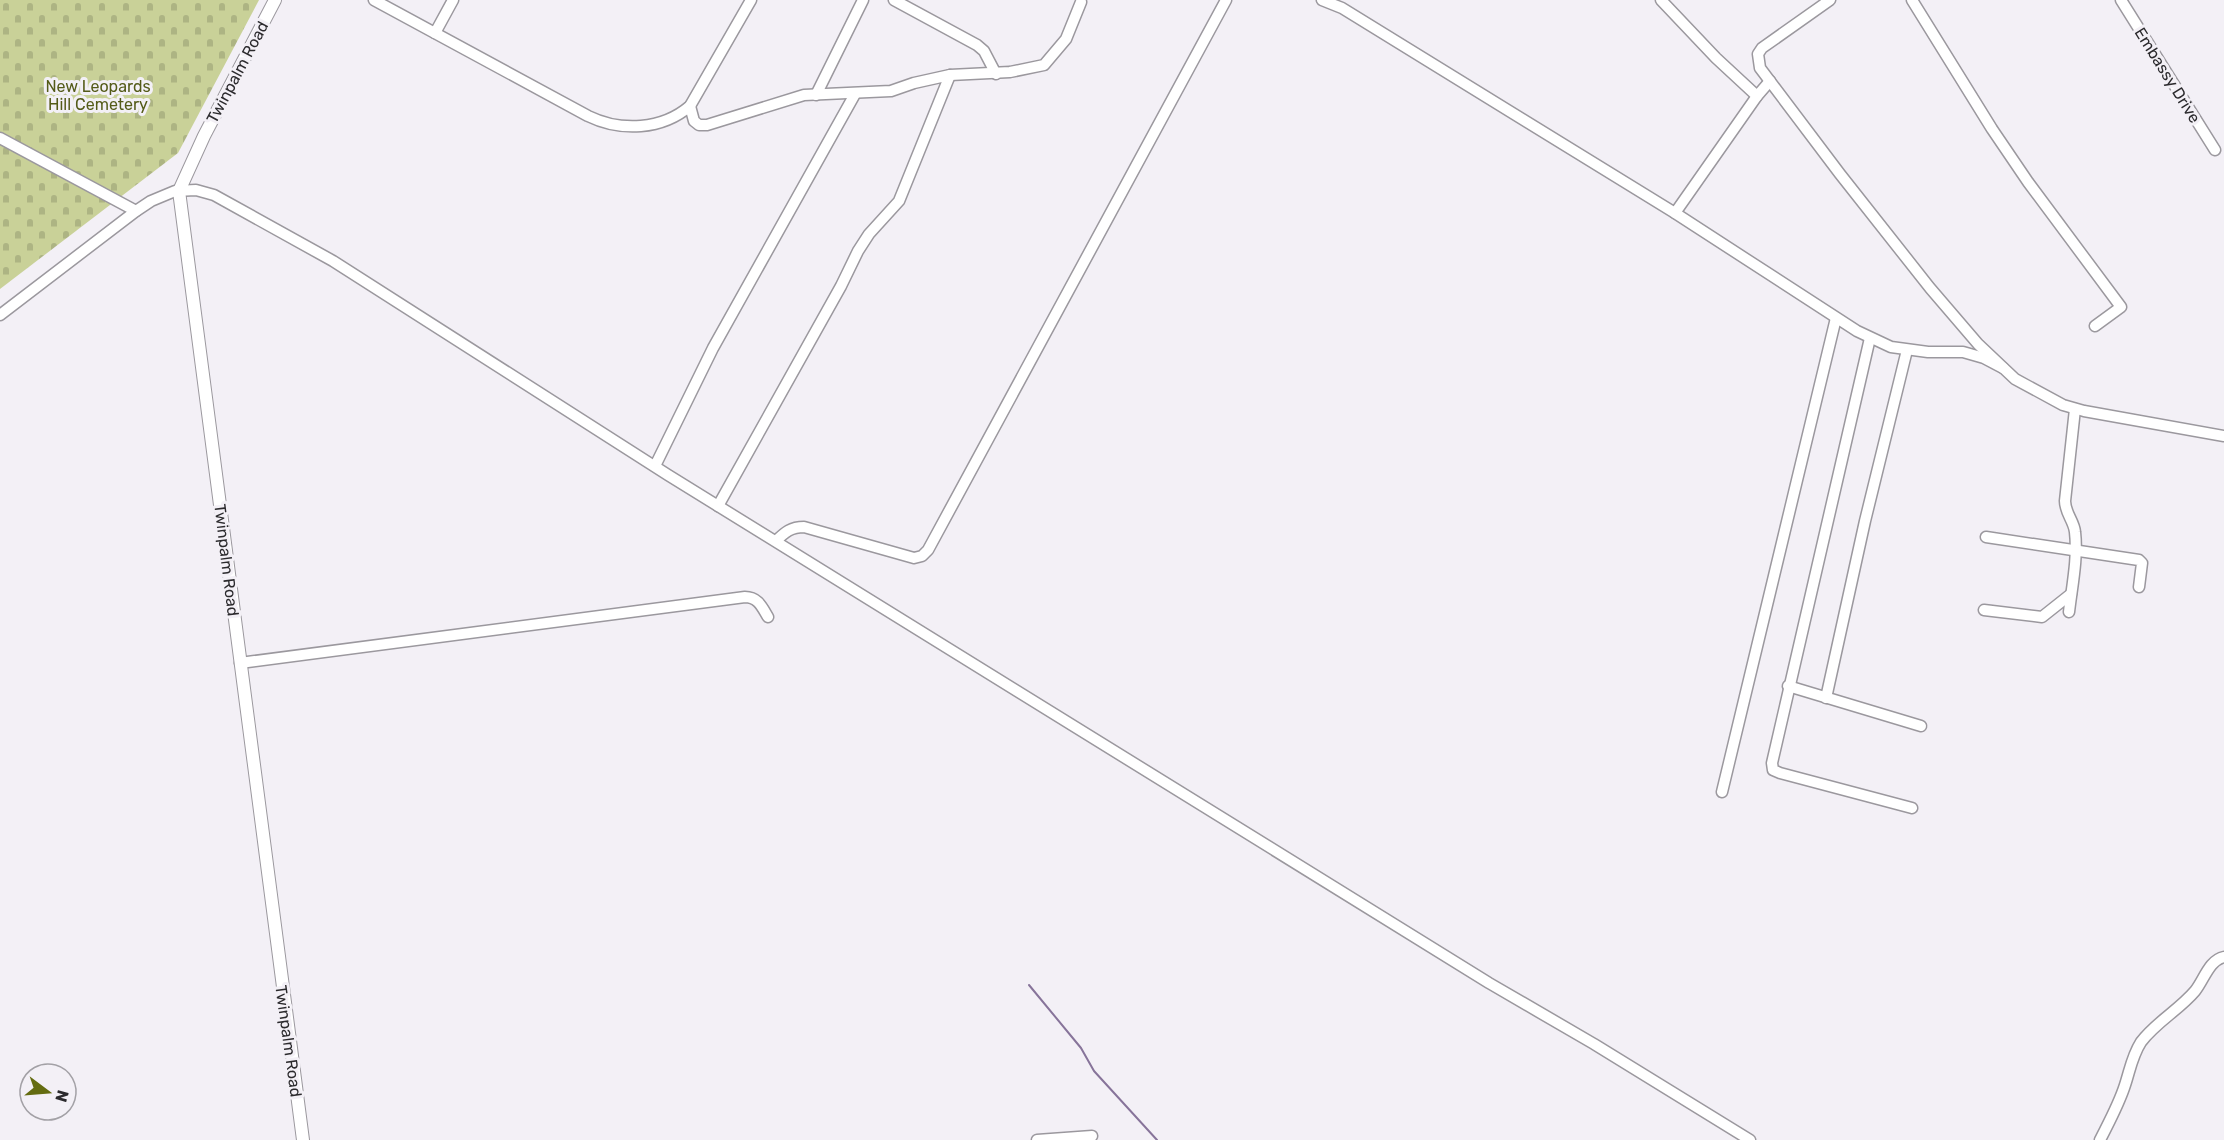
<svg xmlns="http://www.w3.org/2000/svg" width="2224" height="1140" font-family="Rubik,sans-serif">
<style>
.cemetery{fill:url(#cemetery-stones)}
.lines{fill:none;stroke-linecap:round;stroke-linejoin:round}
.stream{stroke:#87749a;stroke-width:2}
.minor-casing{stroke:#9b989e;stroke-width:13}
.major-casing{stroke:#9b989e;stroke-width:14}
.minor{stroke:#fff;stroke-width:10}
.major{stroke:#fff;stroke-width:12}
.labels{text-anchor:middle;stroke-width:6;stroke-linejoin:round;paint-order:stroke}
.street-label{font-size:16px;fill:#2b2a2d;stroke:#f3f0f6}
.park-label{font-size:16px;fill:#545b18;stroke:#f3f0f6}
</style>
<defs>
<pattern id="cemetery-stones" width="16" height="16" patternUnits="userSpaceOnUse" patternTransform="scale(1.5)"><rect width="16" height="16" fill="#c9d198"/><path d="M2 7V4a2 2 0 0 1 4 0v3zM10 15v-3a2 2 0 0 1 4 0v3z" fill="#adb483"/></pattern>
</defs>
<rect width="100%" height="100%" fill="#f3f0f6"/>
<path class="cemetery" d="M0,0H259L178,153L0,289Z"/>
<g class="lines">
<path class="stream" d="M1029,985L1081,1048L1094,1071L1157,1140"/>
<defs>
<g id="minor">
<path d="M374,0L588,116C621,132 662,130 690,106L751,0"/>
<path d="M894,0L977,45L984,51L996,74"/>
<path d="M1322,0L1342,8L1675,213L1857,331L1891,347L1928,352H1963L1984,358L2003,368"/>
<path d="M1661,0L1716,58L1757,96"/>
<path d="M1830,0L1762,48L1758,54L1760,68L1840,174L1930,288L1978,344L2015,379L2063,405L2084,411L2224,436"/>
<path d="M1912,0L1992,129L2028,182L2121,307L2095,326"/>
<path d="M2121,0L2215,150"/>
<path d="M435,33L453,0"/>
<path d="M816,95L863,0"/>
<path d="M690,106L694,121L699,125H707L804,95L891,91L914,83L950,75L1010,72L1044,65L1066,39L1081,2"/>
<path d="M0,138L136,211"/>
<path d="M1675,213L1757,96L1770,81"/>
<path d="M0,315L136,211L151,201L175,191L196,190L214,195L333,261L668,475L1489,983L1594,1044L1750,1140"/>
<path d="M1870,338L1772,763L1773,770L1780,773L1912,808"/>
<path d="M655,466L713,348L855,94"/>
<path d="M718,506L841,286L858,251L869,234L899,201L950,75"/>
<path d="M1986,537L2139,560L2142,563L2139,587"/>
<path d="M776,541C785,532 791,527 804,527L914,558L922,556L928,550L1226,0"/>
<path d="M1984,610L2042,617L2071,594"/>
<path d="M2069,612C2072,586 2078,558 2075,532C2074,521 2065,513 2065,501L2075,409"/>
<path d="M240,663L745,597C758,597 762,607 768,617"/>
<path d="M1788,686L1921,726"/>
<path d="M1826,698L1865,521L1907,350"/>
<path d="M1722,792L1836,318"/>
<path d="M1037,1140L1092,1136"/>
<path d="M2100,1140C2109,1122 2119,1104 2125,1085C2130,1070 2132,1056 2141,1042C2156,1022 2179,1010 2195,991C2204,980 2209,960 2224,957"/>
</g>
<path id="major" d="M275,0L204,136L179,191L303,1140"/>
</defs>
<use href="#minor" class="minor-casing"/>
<use href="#major" class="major-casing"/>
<use href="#minor" class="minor"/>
<use href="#major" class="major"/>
</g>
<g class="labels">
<g class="street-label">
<text transform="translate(237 72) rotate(-62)" y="6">Twinpalm Road</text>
<text transform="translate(2168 75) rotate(58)" y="6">Embassy Drive</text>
<text transform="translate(227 560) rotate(83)" y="6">Twinpalm Road</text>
<text transform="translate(289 1041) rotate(82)" y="6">Twinpalm Road</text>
</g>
<g class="park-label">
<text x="98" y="92">New Leopards<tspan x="98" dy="18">Hill Cemetery</tspan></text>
</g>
</g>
<g transform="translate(48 1092) rotate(106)"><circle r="28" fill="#f3f0f6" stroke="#a3a1a6" stroke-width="1.5"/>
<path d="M0-4.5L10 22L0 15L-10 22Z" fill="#646c11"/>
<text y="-9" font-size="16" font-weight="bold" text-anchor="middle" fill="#2b2a2d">N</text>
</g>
</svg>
